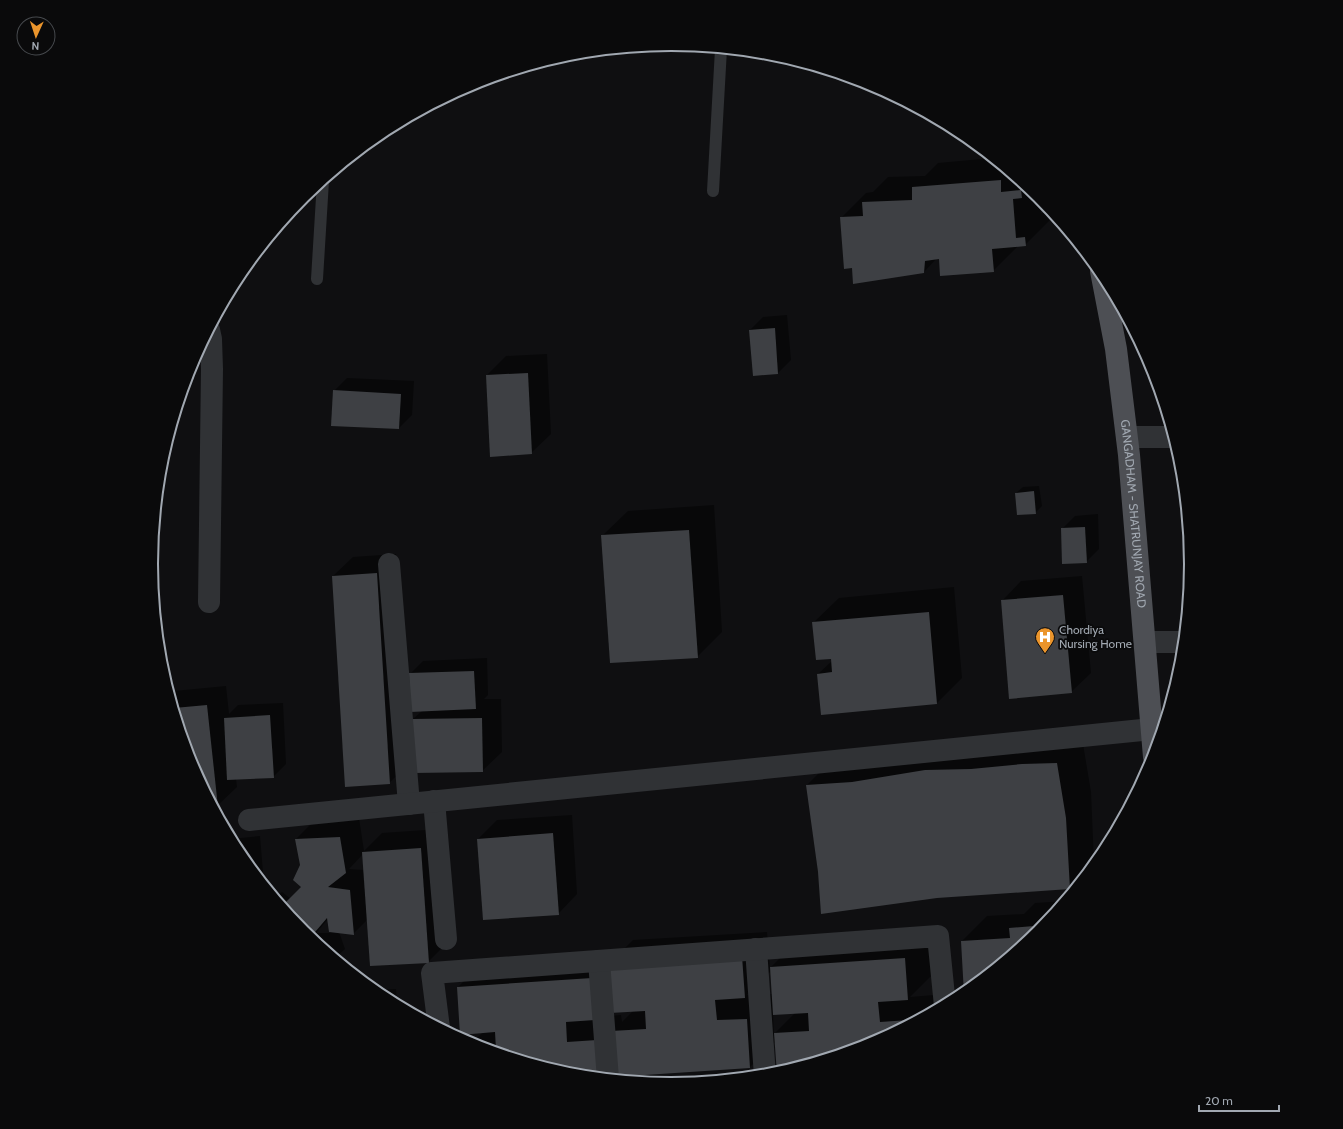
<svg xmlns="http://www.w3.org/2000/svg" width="1343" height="1129" font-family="Cabin,sans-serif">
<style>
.shadow{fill:#0007;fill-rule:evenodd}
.building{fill:#3e4044}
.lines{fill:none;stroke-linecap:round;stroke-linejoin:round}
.service{stroke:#303235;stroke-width:12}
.minor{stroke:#303235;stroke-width:22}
.primary{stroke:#4d4f54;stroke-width:22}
.labels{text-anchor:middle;stroke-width:3.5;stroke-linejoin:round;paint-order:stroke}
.street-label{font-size:12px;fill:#a1a8b1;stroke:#0a0a0b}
.poi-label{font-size:12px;fill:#a1a8b1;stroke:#0a0a0b;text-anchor:start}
.rim{fill:none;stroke:#a1a8b1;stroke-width:2}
</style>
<rect width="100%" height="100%" fill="#0f0f11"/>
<g class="shadow">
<path d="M993,158L1040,197L1041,213H1050V220L1025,245L1018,246L993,271L940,258H937L924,272L853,267L841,218L866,193L873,192L888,177L925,176L938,163Z"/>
<path d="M787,315L791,360L778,373L750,330L763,317Z"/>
<path d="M547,354L551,434L531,453L487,375L506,356Z"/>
<path d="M347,378L414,381L412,415L399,428L334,391Z"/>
<path d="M1039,486L1042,506L1035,513L1016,493L1023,487Z"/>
<path d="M714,505L722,632L697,657L602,536L628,511Z"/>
<path d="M1098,514L1099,549L1086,562L1062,529L1075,516Z"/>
<path d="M396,554L409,764L389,783L333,576L353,557Z"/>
<path d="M1082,576L1091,673L1071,692L1002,601L1021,581Z"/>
<path d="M954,587L962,678L937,703L822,714L818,674L832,661L813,623L839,598Z"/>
<path d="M487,658L488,695L484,699H501L502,752L482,771L413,719L422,711L410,674L423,661Z"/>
<path d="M226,686L229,714L238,705L283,703L286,764L273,777L236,779L237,787L217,806H213L191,763L170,695L174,691Z"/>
<path d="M1082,738L1091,792L1094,863L1069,888L818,872L807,785L832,760Z"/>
<path d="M572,815L577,894L558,914L478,839L497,820Z"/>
<path d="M359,818L364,851L382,833L440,829L448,942L428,962L367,920L353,934L339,932L345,949L335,958L303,932L274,897L282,892L291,899L303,887L301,865L296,839L315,820ZM363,854L364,870L349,869ZM328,919L330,933H316Z"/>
<path d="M260,836L264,884L239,853L231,839Z"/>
<path d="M1066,901L1039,933L965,993L962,941L987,916L1024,914L1035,903Z"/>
<path d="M767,932L770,968L796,942L930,933L933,974L910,997L934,995L935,1011L870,1045L778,1073L776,1041L750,1067L615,1076L609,1079L570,1075L471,1044L483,1032L458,987L483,962L617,956L633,940ZM771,971L773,994L747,995ZM611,1003L633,1011L622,1022L621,1015L596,1017ZM796,1012L774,1034L773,1014Z"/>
<path d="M396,989L397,1005L382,997L373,990Z"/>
</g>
<g class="building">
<path d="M1001,180V192L1021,190L1022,198L1013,199L1016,238L1025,237L1026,246L992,249L994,272L940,276L939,259L925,261L924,273L853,284L852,268L844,269L840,217L863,216L862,202L912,200V187Z"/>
<path d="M775,328L778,374L753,376L749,330Z"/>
<path d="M528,373L532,454L490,457L486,375Z"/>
<path d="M333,390L401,394L399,429L331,426Z"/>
<path d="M1034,491L1036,514L1017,515L1015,493Z"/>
<path d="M1085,527L1087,563L1062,564L1061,528Z"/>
<path d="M689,530L698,658L610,663L601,535Z"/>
<path d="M377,573L390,784L345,787L332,576Z"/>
<path d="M1063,595L1072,693L1009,699L1001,600Z"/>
<path d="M929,612L937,704L821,715L817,674L832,672L831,659L816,660L812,622Z"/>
<path d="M474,671L476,709L410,712L409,673Z"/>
<path d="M207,705L218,807H214L191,763L174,708Z"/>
<path d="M270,715L274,778L227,780L224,718Z"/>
<path d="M482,718L483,772L413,773L412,719Z"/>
<path d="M1057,763L1066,818L1070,889L937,898L821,914L818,872L806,785L852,782L925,770L971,769L1022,764Z"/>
<path d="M553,833L559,915L483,920L477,839Z"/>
<path d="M340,837L346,873L328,887L350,890L354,935L329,932L327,918L310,938L303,932L282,906L301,887L293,880L300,865L295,839Z"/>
<path d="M421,848L429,963L370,966L362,852Z"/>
<path d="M1046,925L1039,933L964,994L961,941L1010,938L1009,928Z"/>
<path d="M742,956L745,998L715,1000L717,1020L747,1019L750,1068L615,1077L611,1031L646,1029L645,1011L610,1013L607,965Z"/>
<path d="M905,958L908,1000L878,1002L880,1022L909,1020L910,1024L870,1045L777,1074L774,1033L809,1031L808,1013L773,1015L770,967Z"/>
<path d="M592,978L595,1020L566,1022L567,1042L597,1040L599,1078L570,1075L490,1051L496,1050L495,1032L460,1035L457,987Z"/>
</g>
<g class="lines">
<g class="service">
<path d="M713,191L721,49"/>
<path d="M317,279L323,181"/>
</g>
<g class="minor">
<path d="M1127,437H1174"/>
<path d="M389,564L409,804"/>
<path d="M209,602L212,369L211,339L209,330"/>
<path d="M1145,642H1184"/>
<path d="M434,801L446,939"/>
<path d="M249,820L1152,729"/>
<path d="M756,949L765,1076"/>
<path d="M599,961L608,1079"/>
<path d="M439,1028L432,973L938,936L945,1006"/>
</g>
<path class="primary" id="s1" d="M1101,271L1116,349L1129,455L1154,757"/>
</g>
<defs>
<symbol id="hospital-pin" viewBox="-11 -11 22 30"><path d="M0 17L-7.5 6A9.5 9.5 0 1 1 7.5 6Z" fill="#eb952c" stroke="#0a0a0b"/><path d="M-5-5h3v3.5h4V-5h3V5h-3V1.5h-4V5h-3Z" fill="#fff"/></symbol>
</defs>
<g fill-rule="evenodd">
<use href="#hospital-pin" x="1034" y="626" width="22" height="30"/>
</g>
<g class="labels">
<g class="street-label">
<text dy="4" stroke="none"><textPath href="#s1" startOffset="245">GANGADHAM - SHATRUNJAY ROAD</textPath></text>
</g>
<g class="poi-label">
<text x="1059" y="634">Chordiya<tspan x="1059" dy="14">Nursing Home</tspan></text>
</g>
</g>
<path d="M0 0H1343V1129H0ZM158 564a513 513 0 1 1 1026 0a513 513 0 1 1-1026 0Z" fill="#0a0a0b" fill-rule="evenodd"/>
<path class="rim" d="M158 564a513 513 0 1 1 1026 0a513 513 0 1 1-1026 0Z"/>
<g transform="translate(36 36) rotate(183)"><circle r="19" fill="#0a0a0b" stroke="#46494d"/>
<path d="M0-3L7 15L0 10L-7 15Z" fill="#eb952c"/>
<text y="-6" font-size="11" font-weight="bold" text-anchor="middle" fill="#a1a8b1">N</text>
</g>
<path d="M1199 1105v6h80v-6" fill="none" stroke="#a1a8b1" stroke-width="2"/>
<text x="1205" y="1105" font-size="12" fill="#a1a8b1" stroke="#0a0a0b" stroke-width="3" paint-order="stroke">20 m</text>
</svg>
